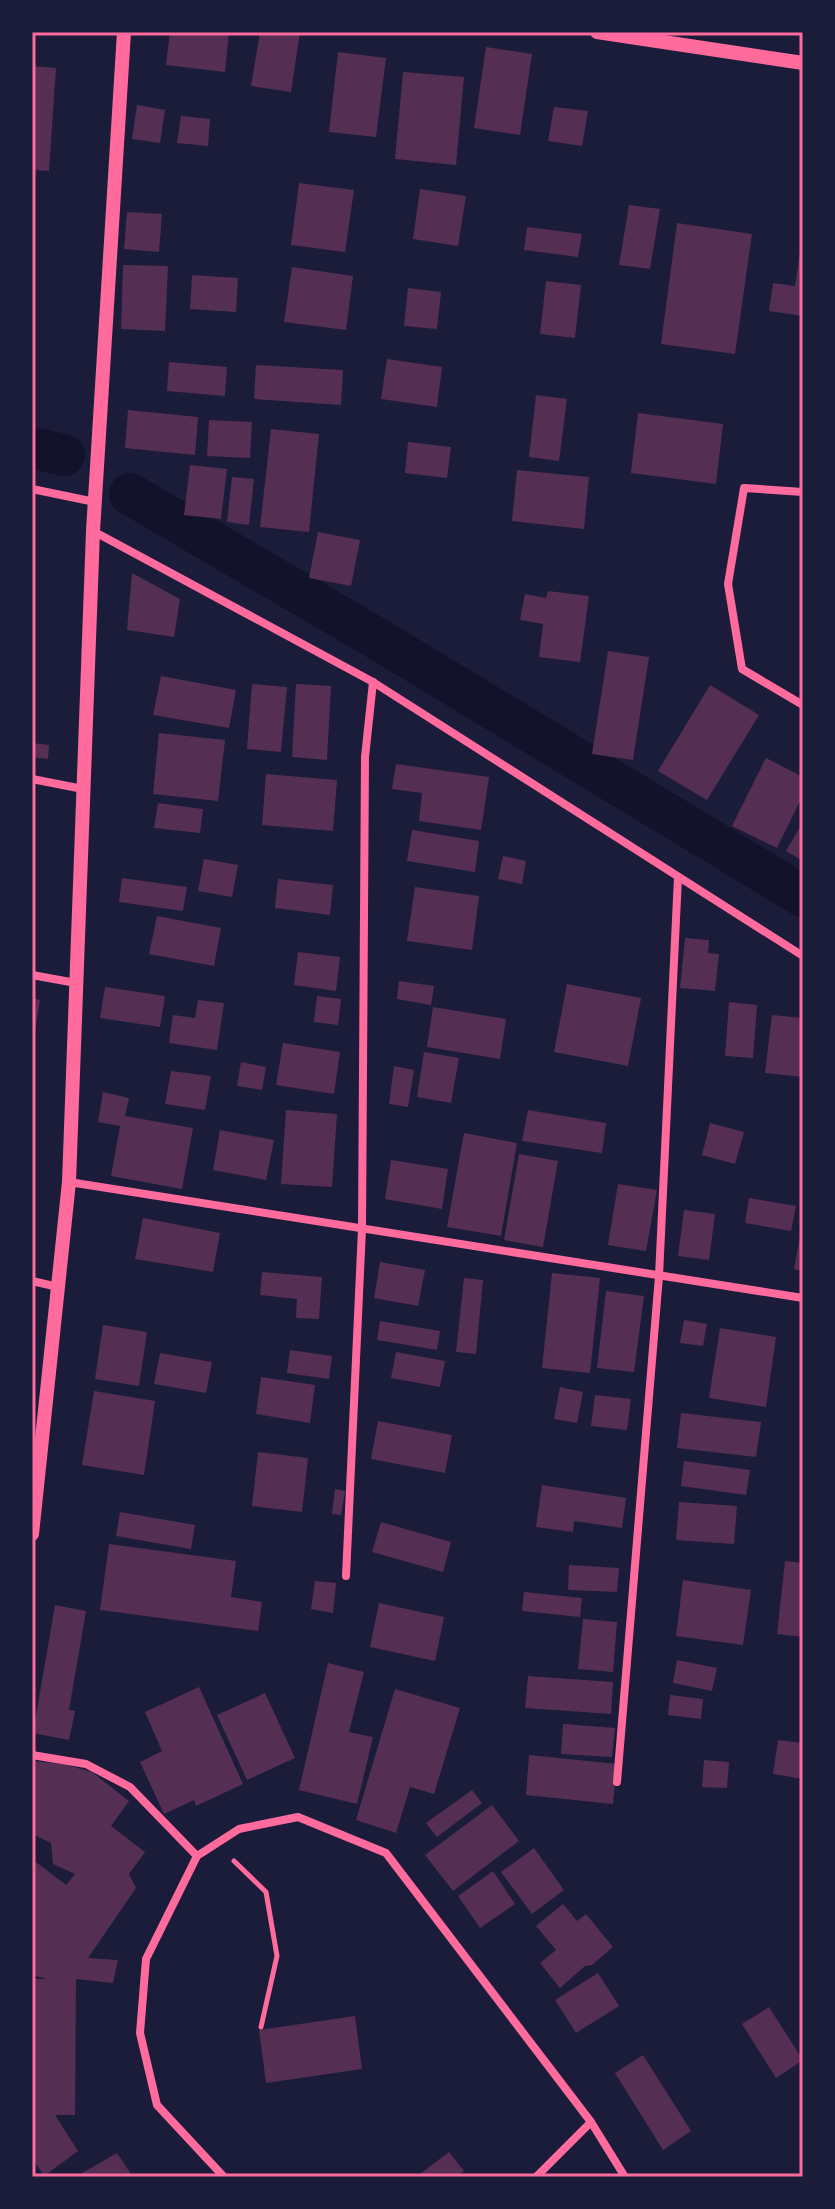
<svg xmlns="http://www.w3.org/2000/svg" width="835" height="2209" font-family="'Roboto Condensed',sans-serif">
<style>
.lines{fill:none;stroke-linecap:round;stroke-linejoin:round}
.canal{stroke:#12122b;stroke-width:42}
.building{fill:#542f53}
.path{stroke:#ff6b9d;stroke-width:5}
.minor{stroke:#ff6b9d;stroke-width:8}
.tertiary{stroke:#ff6b9d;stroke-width:14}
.neatline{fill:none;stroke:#ff6b9d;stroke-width:3}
</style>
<rect width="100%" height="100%" fill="#1b1b3a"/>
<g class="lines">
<g class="canal">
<path d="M32,448L64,455"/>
<path d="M130,494L381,641L803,896"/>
</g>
</g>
<g class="building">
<path d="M170,32H229L225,72L166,65Z"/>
<path d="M260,32H300L291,92L251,86Z"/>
<path d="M486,47L532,54L520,135L474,128Z"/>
<path d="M338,52L386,58L376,137L329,132Z"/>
<path d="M32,66L56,68L49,171L32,170Z"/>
<path d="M403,72L464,77L456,165L395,159Z"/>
<path d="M137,105L165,110L160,143L132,139Z"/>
<path d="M554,107L588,111L582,146L548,141Z"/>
<path d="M181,116L210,119L208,146L177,143Z"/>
<path d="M299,183L354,190L345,252L291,245Z"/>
<path d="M420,189L466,196L458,246L413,239Z"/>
<path d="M629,205L660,209L650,269L619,265Z"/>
<path d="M127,212L162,214L159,252L124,249Z"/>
<path d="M677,223L752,234L735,354L661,344Z"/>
<path d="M527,227L582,234L578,257L524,250Z"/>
<path d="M801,245L803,316L769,311L773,283L795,286Z"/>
<path d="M123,265L168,266L165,331L121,329Z"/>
<path d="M292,267L353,276L346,330L284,322Z"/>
<path d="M192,275L238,278L236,312L190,309Z"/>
<path d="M546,281L581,285L575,338L540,334Z"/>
<path d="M408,288L441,292L437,329L404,326Z"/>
<path d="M387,359L442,367L437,407L381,399Z"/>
<path d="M169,362L227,367L225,396L167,391Z"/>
<path d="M256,365L343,370L341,405L254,399Z"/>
<path d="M536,395L567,399L559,461L529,457Z"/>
<path d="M128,410L198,417L195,455L125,448Z"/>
<path d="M638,413L723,424L716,484L631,473Z"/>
<path d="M209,420L252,422L250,458L207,456Z"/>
<path d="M271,429L319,434L309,532L260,527Z"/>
<path d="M408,442L451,447L447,478L405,473Z"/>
<path d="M190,465L227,469L221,519L184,515Z"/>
<path d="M517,470L589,477L584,529L512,521Z"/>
<path d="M232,477L254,479L249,525L227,522Z"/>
<path d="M318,532L360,540L351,586L309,578Z"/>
<path d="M132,573L180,599L174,637L127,630Z"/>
<path d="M548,591L589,596L580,662L539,657L543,624L520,620L525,594L546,598Z"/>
<path d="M608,651L649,657L633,760L592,754Z"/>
<path d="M161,676L236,690L229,728L153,715Z"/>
<path d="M252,684L287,687L281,752L247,749Z"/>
<path d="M296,684L331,686L327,760L292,757Z"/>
<path d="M710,685L759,715L707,800L658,771Z"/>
<path d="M159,733L225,740L218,801L153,794Z"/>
<path d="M32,743L49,745L48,759L32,757Z"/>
<path d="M766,758L803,777V795L777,848L732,826Z"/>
<path d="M396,764L489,777L481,830L419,821L422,793L392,789Z"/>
<path d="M266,774L337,780L333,831L262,825Z"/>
<path d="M158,803L203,809L200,833L154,828Z"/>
<path d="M803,822V861L786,851Z"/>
<path d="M412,830L479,841L475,872L407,861Z"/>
<path d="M503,856L526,861L522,884L498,879Z"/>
<path d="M204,859L238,865L232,897L198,891Z"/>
<path d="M122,878L187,887L183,911L119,902Z"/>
<path d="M278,879L333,885L330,915L275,908Z"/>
<path d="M415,887L479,896L472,950L407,941Z"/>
<path d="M157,916L221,928L214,966L149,954Z"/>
<path d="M685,938L709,940L708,953L719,954L715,991L680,988Z"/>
<path d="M298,952L340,957L336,991L294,985Z"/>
<path d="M399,981L434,986L431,1005L397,999Z"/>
<path d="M567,984L641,998L628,1066L554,1052Z"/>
<path d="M105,987L165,996L160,1027L100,1018Z"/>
<path d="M317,996L341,999L338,1025L314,1022Z"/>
<path d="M32,998L40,1000L34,1037H32Z"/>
<path d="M198,1000L224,1003L217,1050L169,1043L173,1015L195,1018Z"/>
<path d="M729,1002L757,1005L753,1058L725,1056Z"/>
<path d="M433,1007L506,1019L500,1059L427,1047Z"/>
<path d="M772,1015L803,1018V1077L765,1073Z"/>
<path d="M283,1043L340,1052L334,1094L276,1085Z"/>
<path d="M424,1052L459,1058L451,1103L417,1097Z"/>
<path d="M241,1062L266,1067L262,1090L237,1086Z"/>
<path d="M394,1066L414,1070L408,1107L389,1104Z"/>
<path d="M171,1071L211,1076L205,1110L165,1104Z"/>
<path d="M103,1092L129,1098L125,1116L193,1128L182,1189L111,1176L120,1126L98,1122Z"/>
<path d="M286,1110L337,1114L332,1187L281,1184Z"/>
<path d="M528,1110L606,1123L602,1153L522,1141Z"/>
<path d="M710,1123L744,1132L735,1164L702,1155Z"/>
<path d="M220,1130L274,1140L266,1180L213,1170Z"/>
<path d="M464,1133L517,1143L501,1236L447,1227Z"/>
<path d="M519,1154L558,1161L543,1247L504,1240Z"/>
<path d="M391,1160L448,1169L442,1209L385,1199Z"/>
<path d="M618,1184L657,1190L646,1251L608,1245Z"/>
<path d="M749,1198L796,1206L791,1231L745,1223Z"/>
<path d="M684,1210L715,1214L709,1260L678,1256Z"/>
<path d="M143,1218L220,1233L213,1272L135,1259Z"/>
<path d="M800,1236L803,1237V1271L794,1269Z"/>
<path d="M380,1262L425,1270L418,1306L374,1298Z"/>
<path d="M262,1272L322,1277L319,1319L296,1318L297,1299L260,1295Z"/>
<path d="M552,1273L600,1278L590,1373L542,1368Z"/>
<path d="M464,1278L483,1280L476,1354L456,1352Z"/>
<path d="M606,1291L644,1296L634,1372L597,1368Z"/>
<path d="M684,1320L707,1324L703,1346L680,1343Z"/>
<path d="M380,1321L440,1331L437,1350L377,1340Z"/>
<path d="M103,1325L147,1332L139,1386L95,1379Z"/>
<path d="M720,1328L776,1337L766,1407L709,1398Z"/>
<path d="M290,1350L332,1356L329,1379L287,1373Z"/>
<path d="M396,1352L445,1361L440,1387L391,1378Z"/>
<path d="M160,1353L212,1362L206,1393L154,1384Z"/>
<path d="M261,1377L315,1385L310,1423L256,1414Z"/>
<path d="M560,1387L583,1392L577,1423L554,1419Z"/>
<path d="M94,1391L155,1401L144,1475L82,1465Z"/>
<path d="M595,1395L631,1399L627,1430L591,1426Z"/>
<path d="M681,1413L761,1422L756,1457L677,1448Z"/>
<path d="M378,1421L452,1435L445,1473L371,1459Z"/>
<path d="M258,1452L308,1458L302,1512L252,1506Z"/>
<path d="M684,1461L750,1470L746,1495L681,1486Z"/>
<path d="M542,1485L626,1498L622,1528L574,1521L573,1532L536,1527Z"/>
<path d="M335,1489L345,1491L341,1515L332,1514Z"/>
<path d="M679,1502L737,1506L734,1544L676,1540Z"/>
<path d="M120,1512L195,1525L191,1549L116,1536Z"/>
<path d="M381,1522L451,1542L443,1572L372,1552Z"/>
<path d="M109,1544L236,1561L231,1597L262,1602L258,1631L100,1610Z"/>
<path d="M785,1561L803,1563V1637L777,1634Z"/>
<path d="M569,1565L619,1568L617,1592L568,1590Z"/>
<path d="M683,1580L751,1590L743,1645L676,1636Z"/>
<path d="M315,1581L336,1583L333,1613L311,1609Z"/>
<path d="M524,1592L582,1598L580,1617L522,1611Z"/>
<path d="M379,1603L444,1617L435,1661L370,1647Z"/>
<path d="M55,1605L86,1611L69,1710L75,1711L69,1740L33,1733Z"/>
<path d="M583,1619L617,1622L613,1672L578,1669Z"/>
<path d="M677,1660L717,1668L712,1691L673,1683Z"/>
<path d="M328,1663L364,1672L349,1732L373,1737L357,1804L299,1790Z"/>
<path d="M528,1676L613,1682L611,1714L525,1708Z"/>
<path d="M199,1687L243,1784L196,1806L194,1800L164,1814L140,1762L162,1751L145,1712Z"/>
<path d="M395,1689L460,1708L434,1794L410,1787L396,1833L356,1820Z"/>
<path d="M265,1693L295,1758L247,1780L217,1715Z"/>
<path d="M670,1695L703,1699L701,1719L668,1715Z"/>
<path d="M563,1724L615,1728L612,1757L561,1754Z"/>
<path d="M778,1740L803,1743V1779L773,1774Z"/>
<path d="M529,1755L617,1764L613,1804L526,1795Z"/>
<path d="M704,1760L729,1762L727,1788L702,1787Z"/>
<path d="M32,1761L63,1764L92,1772L129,1801L111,1826L145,1852L129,1874L136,1888L88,1958L118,1960L113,1983L76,1979L75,2115H55L78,2151L44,2176L32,2158V2079H35L32,1979H47L32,1975V1868L36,1862L66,1885L75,1874L53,1864L51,1843L32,1834Z"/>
<path d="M472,1790L482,1803L437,1837L426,1823Z"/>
<path d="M492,1805L519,1841L453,1891L425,1855Z"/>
<path d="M534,1848L564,1890L532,1914L501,1872Z"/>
<path d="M493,1871L515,1904L480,1928L458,1896Z"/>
<path d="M563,1904L577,1921L586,1914L613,1947L592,1965L585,1966L560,1988L540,1963L556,1950L536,1926Z"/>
<path d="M598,1973L619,2006L576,2033L555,2000Z"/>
<path d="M769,2007L803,2060L776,2078L742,2024Z"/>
<path d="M355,2016L362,2069L266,2083L259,2030Z"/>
<path d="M643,2055L691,2131L663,2150L615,2073Z"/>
<path d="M449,2152L464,2171L456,2177H416Z"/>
<path d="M117,2153L133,2177H75Z"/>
</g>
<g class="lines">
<path class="path" d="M234,1861L266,1892L277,1956L261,2027"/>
<g class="minor">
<path d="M32,489L95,502"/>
<path d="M803,492L744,488L728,584L742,669L803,705"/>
<path d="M93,531L373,682L803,956"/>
<path d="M32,779L83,789"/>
<path d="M32,975L76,983"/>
<path d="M69,1182L803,1298"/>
<path d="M32,1281L58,1287"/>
<path d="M346,1576L362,1229L365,757L373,682"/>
<path d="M32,1755L86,1764L130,1787L197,1856"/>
<path d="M617,1782L659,1276L678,877"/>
<path d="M224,2177L157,2105L140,2033L146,1959L197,1856L239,1829L298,1817L386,1853L591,2122L625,2177"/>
<path d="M536,2177L591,2122"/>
</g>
<g class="tertiary">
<path d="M597,32L803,63"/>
<path d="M32,1534L69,1182L93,531L124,32"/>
</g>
</g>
<rect width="835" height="2209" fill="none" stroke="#1b1b3a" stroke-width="68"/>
<rect x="34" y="34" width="767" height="2141" class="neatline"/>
</svg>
